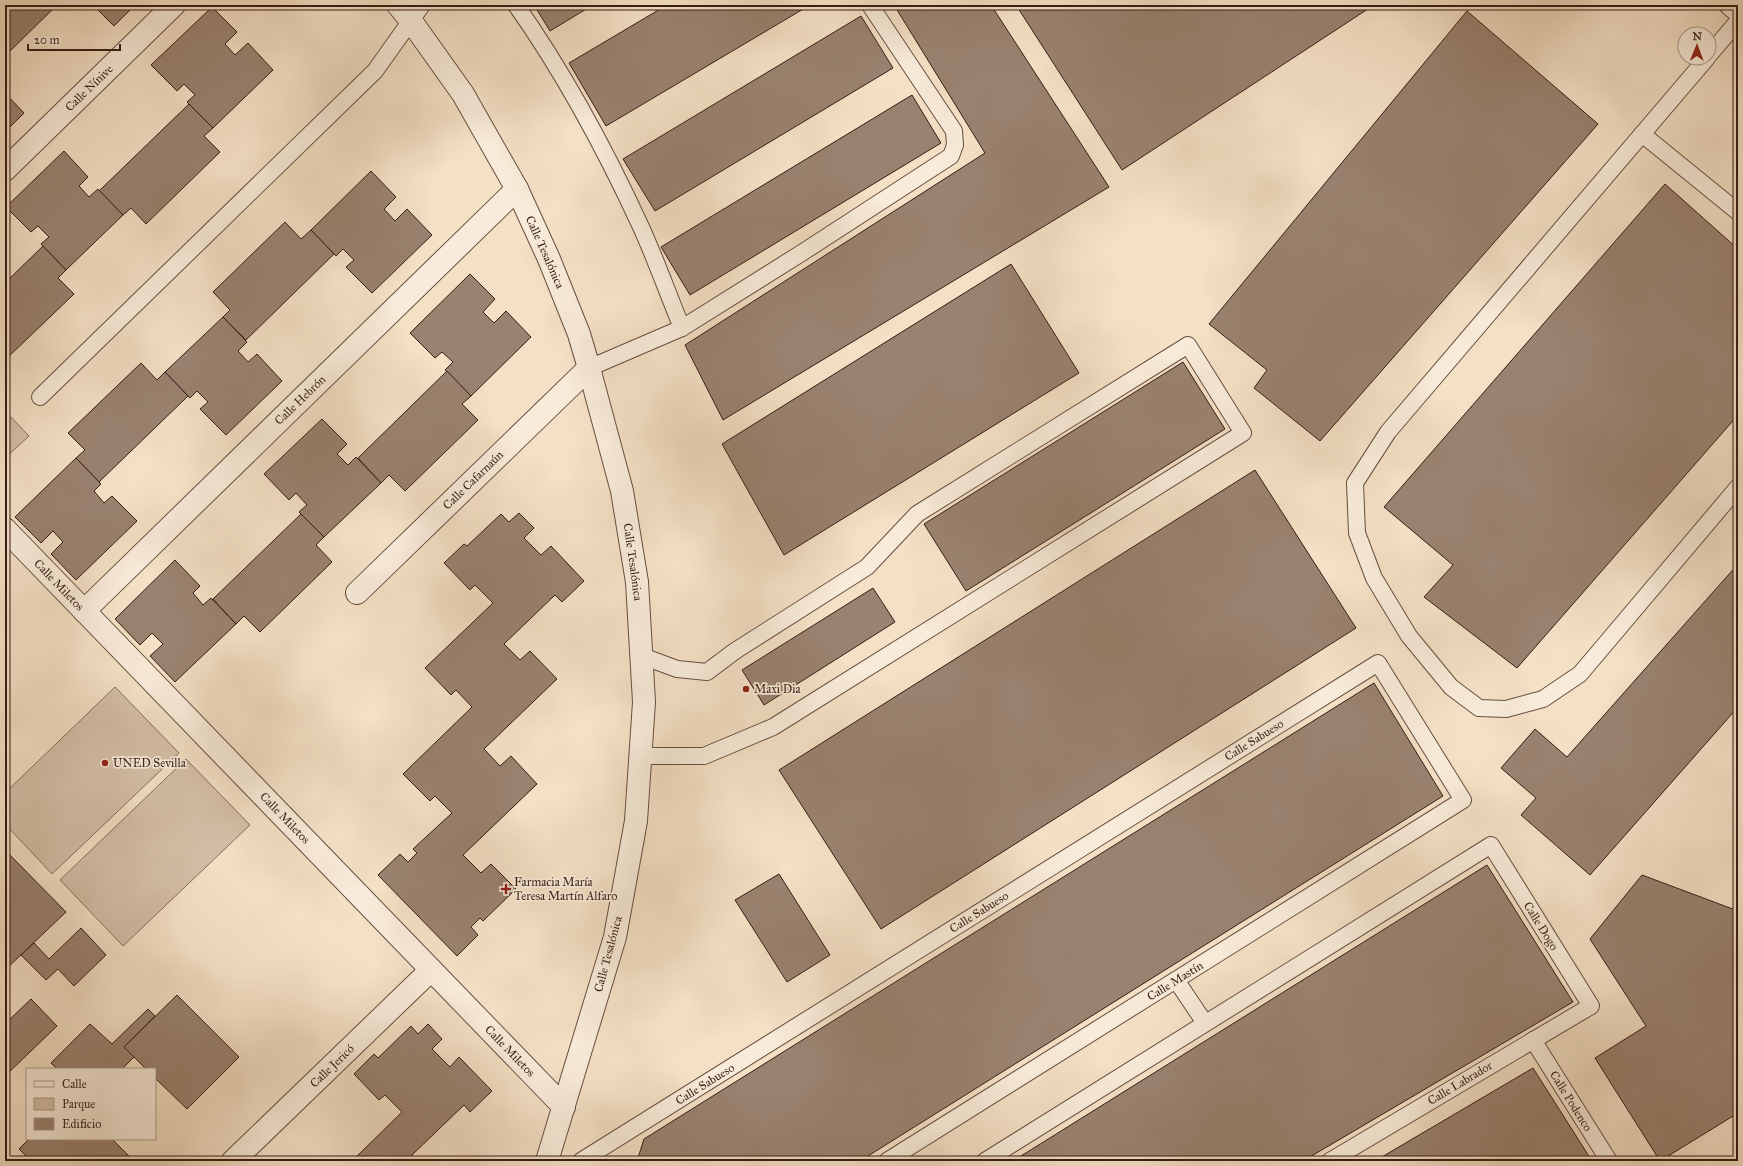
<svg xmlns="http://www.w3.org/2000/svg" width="1743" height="1166" font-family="'IM FELL Great Primer',serif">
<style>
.green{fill:#d4bfa7;stroke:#856e5e}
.building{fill:#998270;stroke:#361d14}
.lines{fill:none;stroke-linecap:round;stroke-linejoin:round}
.service-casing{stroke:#664e40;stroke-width:18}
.pedestrian-casing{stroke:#664e40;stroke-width:24}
.minor-casing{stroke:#664e40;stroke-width:24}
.tertiary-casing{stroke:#664e40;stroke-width:24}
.service{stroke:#f8ebd9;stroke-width:16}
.pedestrian{stroke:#f8ebd9;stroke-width:22}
.minor{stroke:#f8ebd9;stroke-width:22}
.tertiary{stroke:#f8ebd9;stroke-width:22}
.poi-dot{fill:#8f2418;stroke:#f8ebd9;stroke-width:1.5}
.labels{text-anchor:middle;stroke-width:3.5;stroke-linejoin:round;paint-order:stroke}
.street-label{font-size:12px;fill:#361d14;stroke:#f8ebd9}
.poi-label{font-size:12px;fill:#361d14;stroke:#f8ebd9;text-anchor:start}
</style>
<rect width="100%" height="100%" fill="#f4e0c5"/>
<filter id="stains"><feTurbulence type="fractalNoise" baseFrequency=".005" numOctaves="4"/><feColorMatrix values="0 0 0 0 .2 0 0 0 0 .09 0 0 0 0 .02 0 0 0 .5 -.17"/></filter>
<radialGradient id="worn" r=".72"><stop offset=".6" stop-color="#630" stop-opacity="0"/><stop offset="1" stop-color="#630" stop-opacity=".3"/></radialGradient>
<g class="green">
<path d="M5,411L29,436L5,458Z"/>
<path d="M115,687L179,753L52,874L5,824V793Z"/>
<path d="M186,759L250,825L123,946L60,880Z"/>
</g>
<g class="building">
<path d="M5,5H57L5,56Z"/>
<path d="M93,5H135L114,26Z"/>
<path d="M534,5H593L550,31Z"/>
<path d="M667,5H810L606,126L569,63Z"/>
<path d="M894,5H991L1109,187L723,420L685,345L985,153Z"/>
<path d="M1016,5H1374L1122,170Z"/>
<path d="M212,7L237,32L225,44L235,55L248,43L273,70L213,128L187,102L195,95L184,84L177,91L151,65Z"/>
<path d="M1467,11L1598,124L1320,441L1254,388L1267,370L1209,324Z"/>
<path d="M861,16L893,68L655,211L623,159Z"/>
<path d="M5,93L24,113L5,132Z"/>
<path d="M912,95L941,143L690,295L661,247Z"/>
<path d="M189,104L213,128L204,136L220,152L146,224L131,208L123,215L99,191Z"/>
<path d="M64,151L88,177L79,186L89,197L98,189L123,215L66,270L41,244L49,237L38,226L31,232L6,207Z"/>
<path d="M371,171L396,197L384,209L395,221L407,209L432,235L372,293L346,267L354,260L343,249L336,256L311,230Z"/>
<path d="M1665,184L1738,249V415L1517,668L1424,597L1453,565L1384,507Z"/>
<path d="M285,222L301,239L311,230L334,254L246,340L223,317L230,310L213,292Z"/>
<path d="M43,246L66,270L58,278L74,294L5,360V283Z"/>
<path d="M1011,264L1079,373L784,555L722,444Z"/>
<path d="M470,274L495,299L483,312L494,323L506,311L531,337L471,396L445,370L453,362L442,352L435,358L410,333Z"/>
<path d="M223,317L247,342L238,351L248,362L257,354L282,381L226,435L200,409L208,402L197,391L190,398L165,372Z"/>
<path d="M1183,362L1225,429L966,591L924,524Z"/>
<path d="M141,363L157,380L165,372L188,396L99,482L76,458L85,450L68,433Z"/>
<path d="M447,371L471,396L462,404L478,420L405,491L389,475L381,483L358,458Z"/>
<path d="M322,419L347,444L337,454L348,465L356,457L381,483L324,537L299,512L307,505L296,493L289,500L264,474Z"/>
<path d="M76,458L101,484L94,491L104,503L112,496L137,521L76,580L51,554L63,542L53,531L41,543L15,517Z"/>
<path d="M1255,470L1356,628L881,929L779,770Z"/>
<path d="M519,513L534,528L524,538L541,555L551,546L584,581L562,602L555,595L504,644L520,660L530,651L557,679L484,749L500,766L511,756L537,784L463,855L481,873L491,864L516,889L483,921L480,918L471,927L478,935L457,956L378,875L400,854L408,862L417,853L413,849L452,813L435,796L430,801L403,774L472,707L456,690L451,695L425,668L493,603L475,585L470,590L444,563L464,544L467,546L501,514L509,522Z"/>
<path d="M301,514L324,537L316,545L332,562L260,632L244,616L236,624L213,599Z"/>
<path d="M175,560L200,586L193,593L203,605L211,598L236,624L175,682L150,656L163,644L152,633L140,645L115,619Z"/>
<path d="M1738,564V707L1590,875L1521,815L1536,798L1501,768L1535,729L1567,757Z"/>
<path d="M873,588L895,622L764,705L742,670Z"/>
<path d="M1374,683L1443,796L860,1161H637L644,1139Z"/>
<path d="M5,850L66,912L5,970Z"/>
<path d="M1487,865L1573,1002L1303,1161H1013Z"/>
<path d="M779,874L830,955L787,982L735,900Z"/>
<path d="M1642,875L1738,911V1113L1660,1161L1595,1058L1646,1026L1590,939Z"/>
<path d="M81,928L106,955L74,986L58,969L46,980L21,955L34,943L49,959Z"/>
<path d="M177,995L239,1057L187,1109L155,1078V1069H146L124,1047Z"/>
<path d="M31,999L57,1026L5,1076V1024Z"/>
<path d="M148,1009L155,1016L124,1047L134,1057L122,1069H57L51,1063L90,1024L112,1044Z"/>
<path d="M428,1024L442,1039L432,1049L450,1067L459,1057L492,1091L470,1112L464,1105L412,1155L418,1161H352L402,1112L385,1095L379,1100L354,1074L374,1054L378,1058L411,1026L418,1034Z"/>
<path d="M1533,1068L1592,1161H1375Z"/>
<path d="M29,1139H112L134,1161H31L19,1149Z"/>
</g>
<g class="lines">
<defs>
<g id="service">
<path d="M516,5C564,73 606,151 641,227C656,260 668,294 682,328"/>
<path d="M1709,55L1738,21"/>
<path d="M1707,58L1388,432L1355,483L1357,533L1374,578L1409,636L1451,687L1479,708L1506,709L1543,699L1580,674L1738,487"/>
<path d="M1642,134L1738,212"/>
<path d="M589,368L682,328L800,254L951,156L955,145L954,131L870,5"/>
<path d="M40,397L375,71L422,5"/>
<path d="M641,756H704L773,727L1243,433L1188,345L917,514L867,567L735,651L707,672L677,669L642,656"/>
<path d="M1176,980L1205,1023"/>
<path d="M1533,1040L1609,1161"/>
<path d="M581,1161L1378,663L1463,800L887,1161"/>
<path d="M985,1161L1491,845L1591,1006L1330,1161"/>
</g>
<g id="pedestrian">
<path d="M5,170L174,5"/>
<path d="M5,529L564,1107"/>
<path d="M84,611L517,189"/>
<path d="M233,1161L431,970"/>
</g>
<path id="minor" d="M357,593L589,368"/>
<g id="tertiary">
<path d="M398,5L411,21L463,94L517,189L549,259L579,334L589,368L622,491L637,582L644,702L636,821L615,937L547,1161"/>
<path d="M1731,5L1738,11"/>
</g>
</defs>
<use href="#service" class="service-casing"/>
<use href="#pedestrian" class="pedestrian-casing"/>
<use href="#minor" class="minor-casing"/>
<use href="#tertiary" class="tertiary-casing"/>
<use href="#service" class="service"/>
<use href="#pedestrian" class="pedestrian"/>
<use href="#minor" class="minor"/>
<use href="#tertiary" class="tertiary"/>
</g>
<g class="poi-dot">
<circle cx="746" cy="689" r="4"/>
<circle cx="105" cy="763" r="4"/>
<path d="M504 883h4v4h4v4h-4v4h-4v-4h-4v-4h4z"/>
</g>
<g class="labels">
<g class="street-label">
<text transform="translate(89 88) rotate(-44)" y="4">Calle Nínive</text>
<text transform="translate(545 252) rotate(66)" y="4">Calle Tesalónica</text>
<text transform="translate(300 400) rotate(-44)" y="4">Calle Hebrón</text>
<text transform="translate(473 480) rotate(-44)" y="4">Calle Cafarnaún</text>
<text transform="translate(633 562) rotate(82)" y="4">Calle Tesalónica</text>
<text transform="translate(59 585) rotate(46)" y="4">Calle Miletos</text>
<text transform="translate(1254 740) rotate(-32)" y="4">Calle Sabueso</text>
<text transform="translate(285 818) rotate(46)" y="4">Calle Miletos</text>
<text transform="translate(979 912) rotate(-32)" y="4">Calle Sabueso</text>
<text transform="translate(1541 926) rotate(58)" y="4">Calle Dogo</text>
<text transform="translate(608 954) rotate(-75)" y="4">Calle Tesalónica</text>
<text transform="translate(1175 981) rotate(-32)" y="4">Calle Mastín</text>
<text transform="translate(510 1051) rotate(46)" y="4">Calle Miletos</text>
<text transform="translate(332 1066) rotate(-44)" y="4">Calle Jericó</text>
<text transform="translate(1460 1083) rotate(-31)" y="4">Calle Labrador</text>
<text transform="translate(705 1084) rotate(-32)" y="4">Calle Sabueso</text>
<text transform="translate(1571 1101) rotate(58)" y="4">Calle Podenco</text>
</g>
<g class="poi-label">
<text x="754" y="693">Maxi Dia</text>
<text x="113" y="767">UNED Sevilla</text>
<text x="514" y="886">Farmacia María<tspan x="514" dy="14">Teresa Martín Alfaro</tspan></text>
</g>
</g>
<rect width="1743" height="1166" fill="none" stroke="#f4e0c5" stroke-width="20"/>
<rect x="6" y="6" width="1731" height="1154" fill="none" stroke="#361d14" stroke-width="2"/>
<rect x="10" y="10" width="1723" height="1146" fill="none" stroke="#361d14"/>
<rect x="26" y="1068" width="130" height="72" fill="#f8ebd9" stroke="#aa998a"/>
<rect x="34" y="1081" width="20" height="6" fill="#f8ebd9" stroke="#aa998a"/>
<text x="62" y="1088" font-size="12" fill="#361d14">Calle</text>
<rect x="34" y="1098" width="20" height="12" fill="#d4bfa7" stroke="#aa998a"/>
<text x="62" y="1108" font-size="12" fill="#361d14">Parque</text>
<rect x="34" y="1118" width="20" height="12" fill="#998270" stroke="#aa998a"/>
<text x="62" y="1128" font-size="12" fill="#361d14">Edificio</text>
<g transform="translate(1697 46) rotate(1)"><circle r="19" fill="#f8ebd9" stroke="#aa998a"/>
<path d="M0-3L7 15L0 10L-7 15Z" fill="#8f2418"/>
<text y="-6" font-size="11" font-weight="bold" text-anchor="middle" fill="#361d14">N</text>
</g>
<path d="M28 44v6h92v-6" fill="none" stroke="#361d14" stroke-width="2"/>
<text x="34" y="44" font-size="12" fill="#361d14" stroke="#f8ebd9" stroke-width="3" paint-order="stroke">20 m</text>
<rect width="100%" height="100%" filter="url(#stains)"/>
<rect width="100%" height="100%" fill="url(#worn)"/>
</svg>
